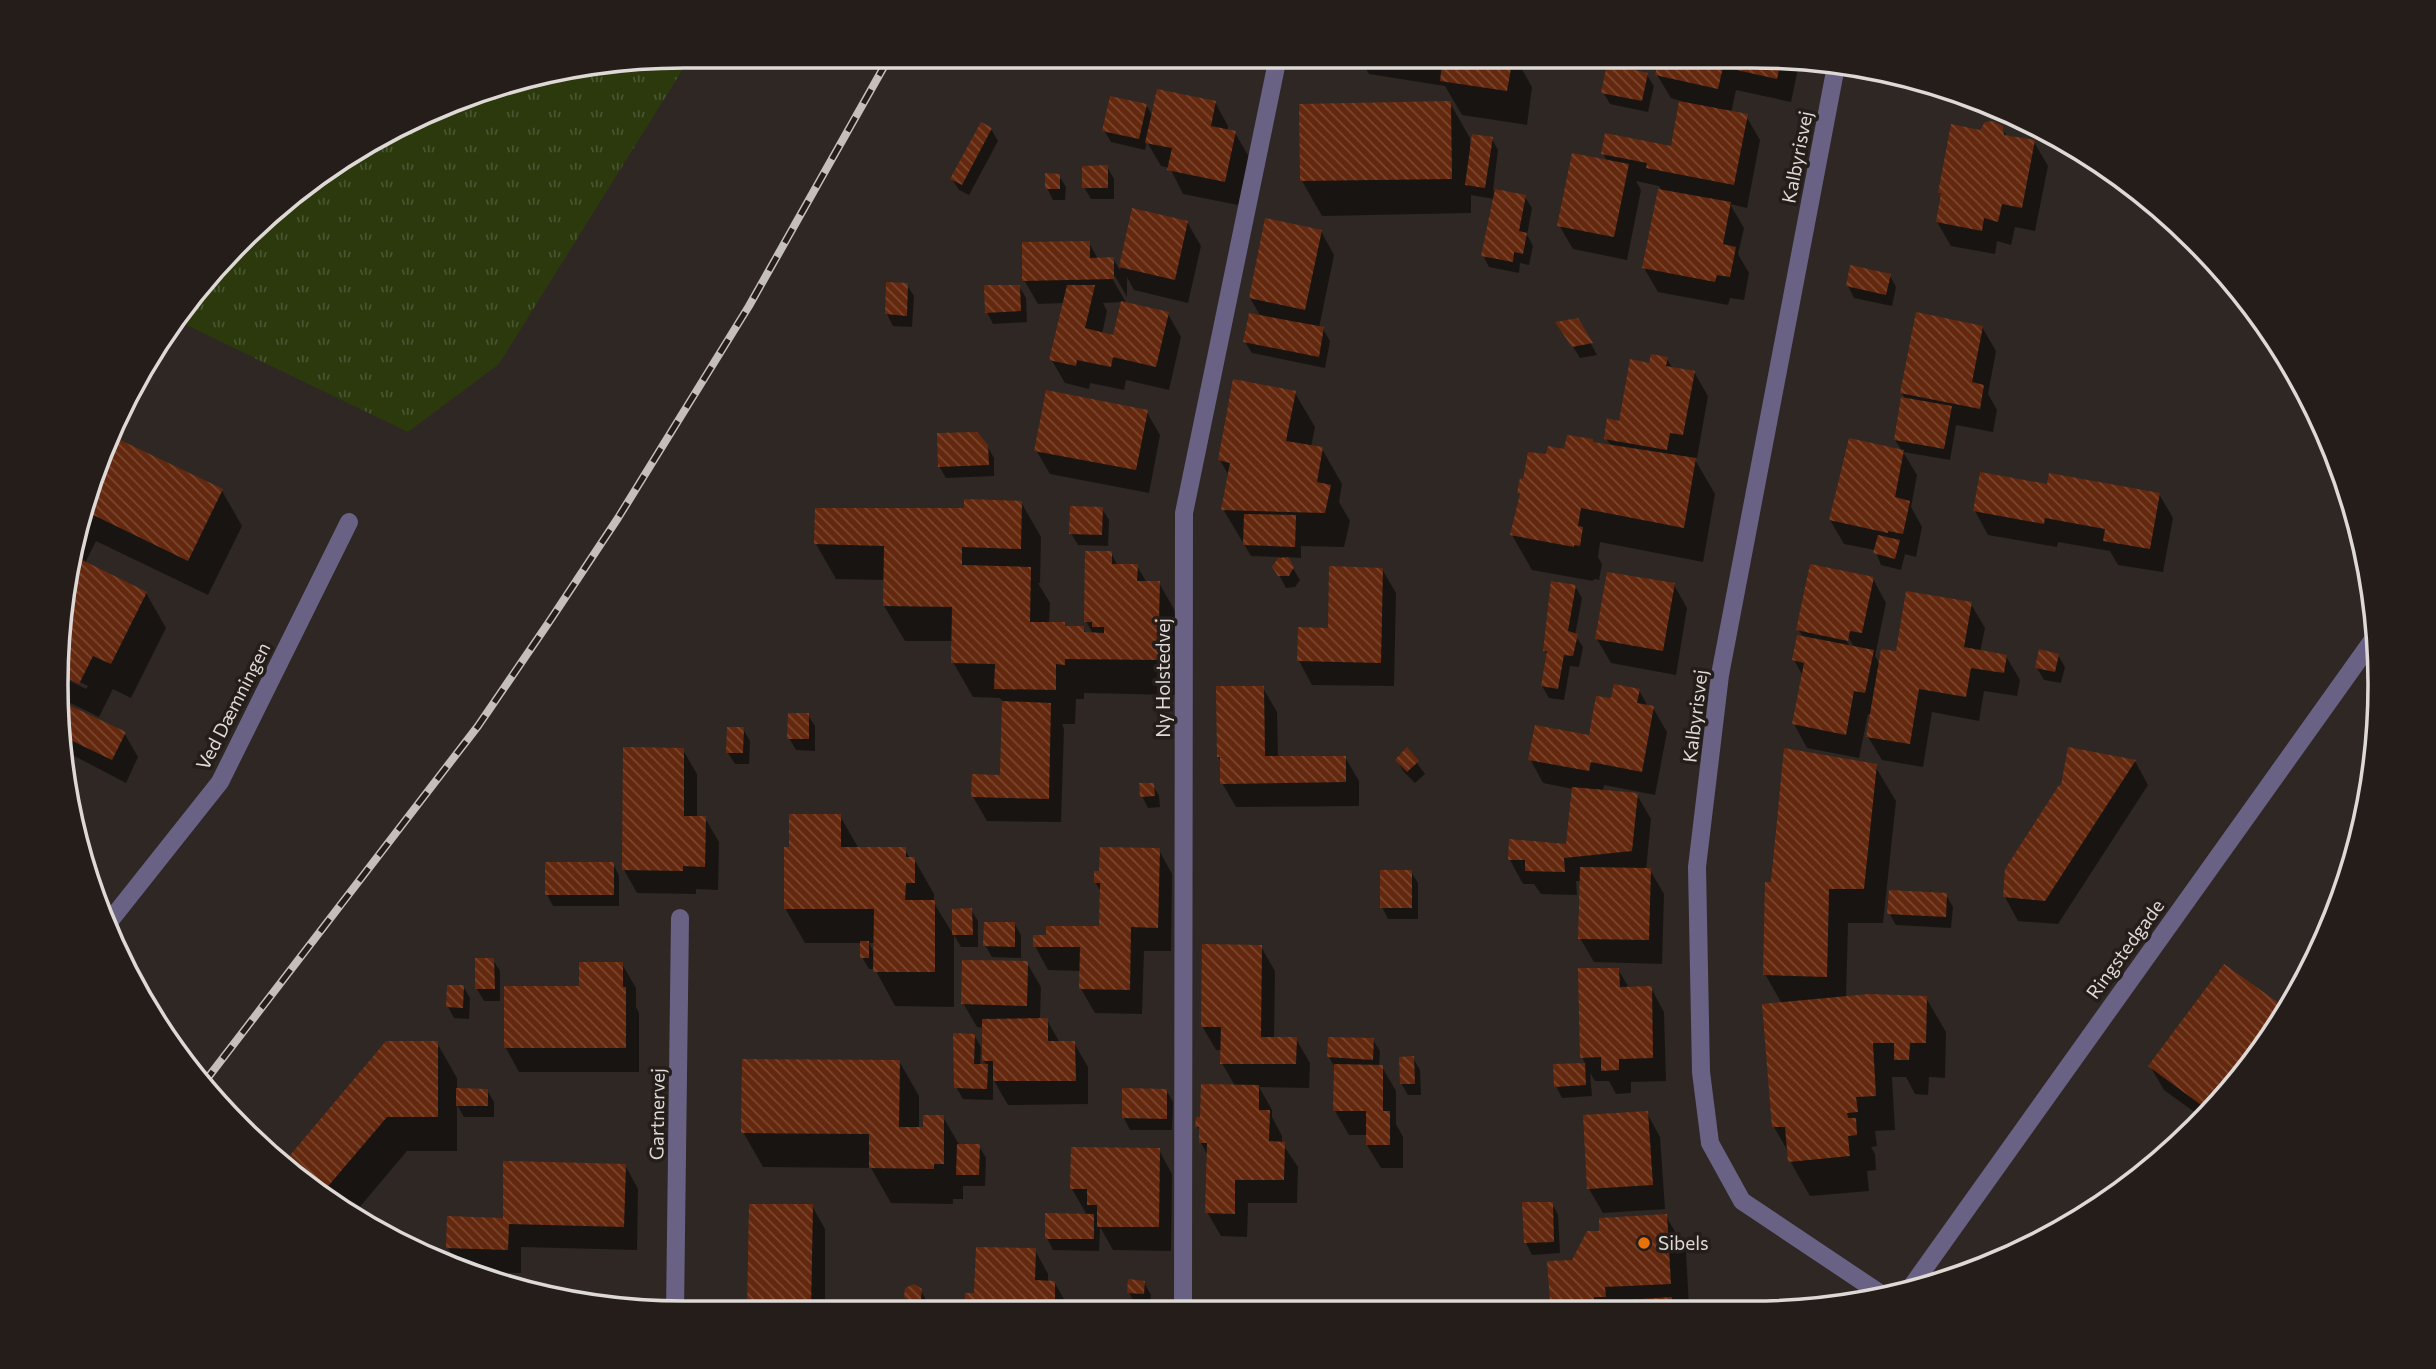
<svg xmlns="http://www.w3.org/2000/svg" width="2436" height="1369" font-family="Commissioner,sans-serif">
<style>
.grass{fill:url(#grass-tufts)}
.shadow{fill:#0007;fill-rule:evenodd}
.building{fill:url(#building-back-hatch)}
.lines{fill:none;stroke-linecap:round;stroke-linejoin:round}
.minor{stroke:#6a6284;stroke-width:18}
.rail-casing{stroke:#c5bfbc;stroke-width:8}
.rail{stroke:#241d1a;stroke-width:5;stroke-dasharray:16;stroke-linecap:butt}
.food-dot{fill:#e8710a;stroke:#241d1a;stroke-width:2.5}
.labels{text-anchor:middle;stroke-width:7;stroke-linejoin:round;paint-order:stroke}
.street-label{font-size:19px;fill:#ded9d6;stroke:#241d1a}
.poi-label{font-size:19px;fill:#ded9d6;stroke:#241d1a;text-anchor:start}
.rim{fill:none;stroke:#ded9d6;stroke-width:3.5}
</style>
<defs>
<pattern id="grass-tufts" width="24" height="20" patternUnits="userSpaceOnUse" patternTransform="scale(1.75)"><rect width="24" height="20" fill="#2b390d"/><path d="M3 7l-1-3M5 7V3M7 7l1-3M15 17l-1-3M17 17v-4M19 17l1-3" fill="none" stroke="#495530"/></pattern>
<pattern id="building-back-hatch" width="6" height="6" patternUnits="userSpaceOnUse" patternTransform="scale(1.75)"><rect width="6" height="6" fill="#64280e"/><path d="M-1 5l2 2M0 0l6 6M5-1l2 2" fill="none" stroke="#7a4730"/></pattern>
</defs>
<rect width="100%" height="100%" fill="#2e2723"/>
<path class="grass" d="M684,56H691L499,364L408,432L176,320L302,186L483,89Z"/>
<g class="shadow">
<path d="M1128,57H1185L1182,68Z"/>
<path d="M1359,57H1515L1532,87L1527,125L1462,115L1445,86L1369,74Z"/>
<path d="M1661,57L1800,59L1791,102L1736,90L1731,113L1746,116L1760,140L1747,208L1730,204L1744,228L1738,254L1749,273L1744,300L1730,298L1728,305L1658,292L1644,268L1662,191L1659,186L1636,181L1641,190L1627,260L1573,249L1559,225L1608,162L1603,154L1672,148L1681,101L1671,98L1657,75Z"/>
<path d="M1647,75L1654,86L1648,112L1610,104L1603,92Z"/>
<path d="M1215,102L1228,126L1227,131L1235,133L1249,157L1238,205L1183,194L1170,168L1161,166L1147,142L1145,150L1111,142L1104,130L1146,105L1153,117Z"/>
<path d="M1450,103L1470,138V148L1492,139L1498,150L1493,190L1525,197L1532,208L1527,235L1533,246L1529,265L1520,263L1519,273L1489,267L1483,255L1494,199L1471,195V213L1322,216L1302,181Z"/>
<path d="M2002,127L2007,137L2034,142L2048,166L2035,231L2015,227L2011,245L1997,241L1995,254L1951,246L1937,222L1942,197L1940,192L1981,132Z"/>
<path d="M991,129L998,141L969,195L959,190L952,179Z"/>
<path d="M1107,167L1114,179V199H1091L1084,187Z"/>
<path d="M1059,176L1066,187L1065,200H1053L1047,188Z"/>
<path d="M1133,210L1187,222L1201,246L1188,303L1134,290L1127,277V297L1115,276L1112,278L1127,304L1168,314L1181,337L1169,390L1126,380L1124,390L1090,383L1089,389L1065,383L1051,359L1064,303L1038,304L1024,280L1089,243L1098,259H1113L1120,270ZM1122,302L1114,337L1102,334L1107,311L1103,303Z"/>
<path d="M1321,231L1334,255L1319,328L1323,329L1330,341L1325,368L1252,353L1245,342L1261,317L1250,298Z"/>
<path d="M1890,276L1896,287L1892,306L1854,298L1848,286Z"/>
<path d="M907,285L914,296L912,327L893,326L887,314Z"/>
<path d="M1019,286L1026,298L1027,322L993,324L987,312Z"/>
<path d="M1578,320L1597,355L1580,358L1558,323Z"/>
<path d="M1982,327L1996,351L1988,394L1997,410L1993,432L1956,425L1950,460L1903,452L1917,475L1911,507L1922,527L1916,557L1905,554L1901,570L1881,565L1875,550L1844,544L1830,520L1902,451L1895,440L1905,399L1902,393Z"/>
<path d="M1667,359L1673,369L1694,372L1708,396L1697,458H1694L1715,494L1703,562L1600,542L1598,557L1602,564L1599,580L1594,579L1593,581L1532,570L1512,535L1521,497L1519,493L1525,481L1548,456L1592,440L1594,444L1611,446L1606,438L1621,423L1650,365Z"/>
<path d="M1295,393L1315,427L1311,447L1322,449L1342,484L1339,502L1350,521L1344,547L1301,546V558L1286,557L1300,580L1295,587L1286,588L1275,567L1280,557L1251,556L1223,509L1229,476L1220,460Z"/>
<path d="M1146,411L1160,435L1149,493L1050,474L1036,450Z"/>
<path d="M115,439L222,491L242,526L208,595L96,541L85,563L146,593L166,628L131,698L113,689L99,717L60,698L62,677L86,689L88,686L62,673L78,521Z"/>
<path d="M987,446L994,458V476L946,478L939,466Z"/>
<path d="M2049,486L2159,494L2173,518L2163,572L2118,565L2110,551L2058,542L2057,547L1988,535L1975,511Z"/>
<path d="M1021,502L1041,537L1040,583H1038L1050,603L1049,623H1064L1066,627L1083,628L1086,634H1093L1086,621L1111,553L1118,566H1137L1147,583H1159L1179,618L1177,695L1084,693V699H1076L1075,724H1062L1064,729L1061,822L987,821L973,797L1001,777L1004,703L1000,698L973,697L953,662V641H905L884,606L885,580L836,579L816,544L965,510Z"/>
<path d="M1102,509L1109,520L1108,546L1078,545L1071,533Z"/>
<path d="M1382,569L1396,593L1394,686L1312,685L1299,661L1329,630Z"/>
<path d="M1873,579L1886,603L1875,656L1880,665L1971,604L1985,628L1980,652L2006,656L2020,680L2017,696L1984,691L1979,721L1932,712L1923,767L1882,760L1868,737L1872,715L1868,714L1859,758L1807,748L1794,724L1803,676L1794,660L1803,637L1798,629ZM1846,633L1854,647H1850L1843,634Z"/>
<path d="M1552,583L1575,586L1582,598L1575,635L1583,647L1579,667L1570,666L1564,700L1549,698L1542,686L1548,656L1545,651Z"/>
<path d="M1674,585L1687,608L1676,675L1611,663L1597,639Z"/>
<path d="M2058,655L2065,667L2061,683L2044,680L2037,668Z"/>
<path d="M1263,688L1277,712L1278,758L1345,757L1359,781V806L1236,807L1222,783V762L1218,757Z"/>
<path d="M1639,690L1648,707L1653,708L1667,732L1655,795L1604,785L1603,792L1637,795L1651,819L1646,870H1650L1664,894L1662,964L1594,962L1580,938L1581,881H1576L1577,895L1541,894L1534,884H1523L1510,860L1567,846L1573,789L1543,783L1530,759L1590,737L1613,700Z"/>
<path d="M59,703L124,733L138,757L126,783L63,750L57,725Z"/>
<path d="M808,715L815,726V751L796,750L789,738Z"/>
<path d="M743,729L750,741L749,764H735L728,753Z"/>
<path d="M683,750L697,774V818H705L719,842L718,890L696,889V894L637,893L624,870Z"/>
<path d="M1407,750L1425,774L1415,783L1403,771L1397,760Z"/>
<path d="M2135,761L2148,785L2058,924L2018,921L2005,897L2063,788Z"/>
<path d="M1875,766L1896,801L1883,923H1848L1846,998H1926L1946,1032L1945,1078L1929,1077L1928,1095L1915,1094L1906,1077H1892L1895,1130L1875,1131L1877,1146L1871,1147L1875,1154L1876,1170L1867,1171L1869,1191L1810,1196L1790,1161L1789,1153L1774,1127L1782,1004L1765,974L1772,884Z"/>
<path d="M1153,785L1159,796L1160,807L1148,808L1142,796Z"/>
<path d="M840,816L859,849H905L910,859H914L934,894V903L954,936V1007L895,1006L875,969H869L862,957V943H805L785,908L790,848ZM869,943H875V955Z"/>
<path d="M1159,850L1172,874L1171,951H1144L1142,1014L1095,1013L1081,989V971L1048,970L1035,946L1048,936L1101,928V892L1095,882Z"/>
<path d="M613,864L619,875V906H553L547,895Z"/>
<path d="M1411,872L1418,883V919H1388L1382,907Z"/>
<path d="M1946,895L1953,907L1951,928L1896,925L1889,913Z"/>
<path d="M971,910L978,921V947H961L954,935Z"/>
<path d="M1014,923L1021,935V958L992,957L985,945Z"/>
<path d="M1261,947L1275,971L1274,1039H1296L1310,1063L1309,1088L1259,1087L1272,1110V1117L1282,1136V1143L1298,1167L1297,1203H1248L1247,1237L1221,1236L1207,1212L1208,1156L1201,1143V1133L1197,1126L1201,1119L1235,1086L1222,1063V1050H1216L1202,1026Z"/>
<path d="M493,960L500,971V1001H484L477,989Z"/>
<path d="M1027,963L1041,987L1040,1020H1047L1060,1043H1074L1088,1067V1104L1008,1105L993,1079V1100L963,1099L956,1087L974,1035L981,1047L980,1066H987L984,1061V1028L977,1027L963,1003Z"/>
<path d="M622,964L636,988V1007L639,1013V1072H519L506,1048L580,988Z"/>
<path d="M1618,969L1629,988H1651L1664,1012L1666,1081L1631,1082V1093L1616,1094L1609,1081H1595L1590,1073L1592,1096L1562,1098L1556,1086L1554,1066L1586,1065L1582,1057Z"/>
<path d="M463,986L470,998L469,1019L454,1018L448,1007Z"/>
<path d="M2282,1008L2285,1013L2204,1119L2164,1090L2150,1066Z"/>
<path d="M1373,1040L1380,1051L1379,1067H1382L1396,1091V1124L1403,1137V1168H1381L1367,1145V1135H1349L1335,1111V1068L1329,1057Z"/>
<path d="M437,1043L457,1078V1090H487L494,1102V1117H464L457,1105V1151H407L353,1215L287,1161Z"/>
<path d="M1413,1058L1420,1070L1421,1095H1408L1401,1083Z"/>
<path d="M899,1061L919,1096V1128H925L943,1117L960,1146H979L986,1158L985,1186H963V1199H953V1204L891,1203L871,1168L763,1167L743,1132Z"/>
<path d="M1166,1090L1173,1102L1172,1130H1130L1124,1118Z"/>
<path d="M1647,1113L1660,1137L1665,1209L1603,1213L1589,1189Z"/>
<path d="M1159,1150L1172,1174L1171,1251L1113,1250L1100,1227L1099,1251L1053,1250L1047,1238L1087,1215L1072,1189Z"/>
<path d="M625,1165L638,1189L637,1250L521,1247V1273L465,1272L460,1269L448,1248L504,1219Z"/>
<path d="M1552,1203L1558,1215L1560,1253L1532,1255L1526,1243Z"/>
<path d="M750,1206H812L825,1229V1311H749Z"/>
<path d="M1666,1216L1686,1251L1689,1308L1556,1309L1552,1300L1574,1261L1601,1232Z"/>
<path d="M1035,1250L1048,1274V1282H1054L1068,1306V1310L966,1311L976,1295Z"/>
<path d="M1144,1283L1151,1295L1150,1305L1135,1304L1129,1292Z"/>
<path d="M921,1291L928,1303L927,1311H915L906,1297Z"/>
</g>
<g class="building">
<path d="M1443,57H1513L1507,91L1440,81Z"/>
<path d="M1659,57H1782L1777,79L1723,67L1718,89L1655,75Z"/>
<path d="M1607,64L1648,73L1642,101L1601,93Z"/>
<path d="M1157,89L1216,101L1211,126L1236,131L1225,182L1167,170L1172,148L1145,143Z"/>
<path d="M1110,96L1147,104L1139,139L1102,131Z"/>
<path d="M1451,101L1452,179L1300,181L1299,104Z"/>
<path d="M1679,101L1748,114L1734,185L1646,168L1647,163L1601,154L1605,133L1671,146Z"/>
<path d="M1993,121L2003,126L2004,135L2035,140L2022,208L2002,204L1998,222L1984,218L1982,231L1936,222L1941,193H1938L1951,124L1980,130L1985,122Z"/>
<path d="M981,122L992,128L962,185L950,179Z"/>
<path d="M1472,134L1493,137L1485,188L1465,185Z"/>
<path d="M1572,153L1629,164L1614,237L1557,226Z"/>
<path d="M1108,165V188H1082V166Z"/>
<path d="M1045,173L1060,174V189H1045Z"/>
<path d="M1495,189L1526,195L1519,231L1527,233L1523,254L1514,252L1513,262L1481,256Z"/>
<path d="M1658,189L1731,202L1723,244L1736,247L1730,277L1717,275L1715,282L1642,268Z"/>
<path d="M1132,208L1188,221L1175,280L1119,267Z"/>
<path d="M1265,218L1322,230L1305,310L1249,298Z"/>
<path d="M1090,241V258L1114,257V279L1022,281V242Z"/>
<path d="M1850,265L1891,274L1886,295L1846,286Z"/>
<path d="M886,282L908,283L907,316L885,314Z"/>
<path d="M984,285H1020L1021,311L985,313Z"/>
<path d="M1067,285H1095L1085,328L1113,335L1121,301L1169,312L1156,367L1113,357L1111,367L1077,360L1076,366L1049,360Z"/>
<path d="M1916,312L1983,326L1972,382L1984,385L1980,409L1900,393Z"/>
<path d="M1249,313L1324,327L1319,357L1243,342Z"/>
<path d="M1578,318L1593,343L1572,347L1555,322Z"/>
<path d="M1651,354L1668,357L1666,366L1695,371L1683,435L1670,433L1667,450L1604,439L1607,418L1619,421L1630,359L1649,363Z"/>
<path d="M1233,379L1296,391L1286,441L1323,447L1317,482L1331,485L1325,513L1221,510L1230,463L1218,460Z"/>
<path d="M1046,390L1148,410L1136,470L1034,451Z"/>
<path d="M1901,397L1952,406L1944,449L1894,440Z"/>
<path d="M977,432L988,445L989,465L938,467L937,433Z"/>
<path d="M1567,435L1593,439V442L1696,458L1684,528L1581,508L1578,526L1583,527L1580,546L1574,545V547L1510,535L1520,494L1517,493L1520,478L1523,479L1528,452L1546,454L1548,446L1564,449Z"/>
<path d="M116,438L223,489L188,561L83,510Z"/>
<path d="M1849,438L1904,450L1895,497L1910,501L1903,534L1888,531V533L1829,520Z"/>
<path d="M1980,472L2047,484L2049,473L2160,493L2150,549L2103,541L2105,529L2045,518L2044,524L1973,511Z"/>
<path d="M964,499L1022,501L1021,549L962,547V565L1031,567L1030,622H1065V626H1084V632L1104,633V627H1092V622H1084L1085,551H1112V564H1138L1137,581H1160L1158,660L1065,659V665L1056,664V690L994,689L995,664L951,663L952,607L883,606L884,546L814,544L815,508H964Z"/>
<path d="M1070,506L1103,507L1102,535L1069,534Z"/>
<path d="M1244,514L1296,515L1295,547L1243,545Z"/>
<path d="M1878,535L1900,540L1895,559L1873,553Z"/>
<path d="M74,556L147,592L111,664L93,656L79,684L62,675Z"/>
<path d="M1288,557L1294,567L1289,576H1278L1272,567L1278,558Z"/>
<path d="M1810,564L1874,577L1862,633L1850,631L1848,641L1796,630Z"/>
<path d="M1329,566L1383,568L1381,663L1297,661L1298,627L1328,628Z"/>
<path d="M1607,572L1675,583L1663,651L1595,639Z"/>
<path d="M1551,581L1576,585L1568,631L1578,634L1573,656L1564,655L1558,689L1541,686L1547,651H1543Z"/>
<path d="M1906,591L1972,602L1964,647L2007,655L2004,673L1971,668L1966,697L1919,689L1910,744L1866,737L1881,649L1896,651Z"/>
<path d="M1797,635L1874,650L1865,693L1854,691L1846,735L1792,724L1804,663L1792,660Z"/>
<path d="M2039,649L2059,654L2055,672L2035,668Z"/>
<path d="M1614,684L1640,689L1637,703L1654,706L1642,772L1591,762L1589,771L1528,760L1535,725L1589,735L1596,696L1611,698Z"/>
<path d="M1216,686H1264L1265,756H1346V782L1220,784V757H1217Z"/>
<path d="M60,701L126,732L112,760L60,735L57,725Z"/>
<path d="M1002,701L1051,703L1049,799L971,797L972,774L1000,775Z"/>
<path d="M788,713H809V739H787Z"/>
<path d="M727,727H744L743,753H726Z"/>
<path d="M623,747L684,748V816H706L705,867L683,866V871L622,870Z"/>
<path d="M1407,747L1419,761L1407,772L1395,760Z"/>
<path d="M2068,747L2136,760L2045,901L2003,897L2005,869L2059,785H2061Z"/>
<path d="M1784,748L1877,764L1864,889H1829L1827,977L1763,975L1765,882H1771Z"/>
<path d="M1139,783H1154L1155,796L1140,797Z"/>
<path d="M1572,787L1638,793L1632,851L1564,858L1565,872L1525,871V860H1508L1509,839L1566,844Z"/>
<path d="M789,814H841V847H906V857H915V883H906L905,900H935V972H873L874,909H784V847H789Z"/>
<path d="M1100,847L1160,848L1158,928L1131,927L1130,990L1079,989L1080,947H1033V935H1046V926H1099L1100,883H1094V871H1099Z"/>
<rect x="545" y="862" width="69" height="33"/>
<path d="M1580,867L1651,868L1649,940L1578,939Z"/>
<rect x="1380" y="870" width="32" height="38"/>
<path d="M1889,890L1947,893L1946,917L1887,914Z"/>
<path d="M972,908L973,935H952V909Z"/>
<path d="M984,922H1015V947L983,946Z"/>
<rect x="860" y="941" width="9" height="17"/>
<path d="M1202,944L1262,945L1261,1037H1297L1296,1064H1220L1221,1027H1201Z"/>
<path d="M475,958H494L495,989H475Z"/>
<path d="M962,960L1028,961L1027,1006L961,1004Z"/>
<path d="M579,962H623V987H626V1048H504V986H579Z"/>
<path d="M2224,964L2283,1006L2208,1110L2148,1066Z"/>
<path d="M1578,968H1619L1620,987L1652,986L1653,1058L1619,1059V1070L1601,1071V1057L1580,1058Z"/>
<path d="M447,985H464L463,1008L446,1007Z"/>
<path d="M1869,994L1927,996L1926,1043H1910L1909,1060H1894V1043H1873L1876,1096L1856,1097L1858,1112L1847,1113L1848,1118H1856L1857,1135L1848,1136L1850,1156L1788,1162L1785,1127H1772L1762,1004Z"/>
<path d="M1048,1018V1041H1075L1076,1081H993V1061H982V1019Z"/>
<path d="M953,1033L975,1034L974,1064H988L987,1089L954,1088Z"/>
<path d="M1328,1037L1374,1038L1373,1060L1327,1057Z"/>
<path d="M386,1041H438V1117H387L324,1191L286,1160Z"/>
<path d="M1414,1056L1415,1084H1400L1399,1057Z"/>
<path d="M742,1059L900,1060L899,1127H923V1115H944V1164H934V1169L869,1168V1134L741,1133Z"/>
<path d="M1585,1063L1586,1085L1554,1087L1553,1064Z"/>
<path d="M1334,1064L1383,1065V1111H1390V1145H1366V1111H1333Z"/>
<path d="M1201,1084L1259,1085V1110H1270L1269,1141L1285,1142L1284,1180H1235V1214L1205,1213L1207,1143H1199V1127H1195L1196,1117H1200Z"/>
<path d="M456,1088L488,1089V1106H456Z"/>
<path d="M1122,1088L1167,1089V1119L1122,1118Z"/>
<path d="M1648,1111L1653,1185L1587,1189L1583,1115Z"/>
<path d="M957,1144H980L979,1175H956Z"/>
<path d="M1071,1147L1160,1148L1159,1227H1097V1205H1087V1189H1070Z"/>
<path d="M503,1161L626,1164L624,1227L509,1224L508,1250L446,1248L447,1216L503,1218Z"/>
<path d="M1522,1202H1553L1554,1242L1524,1243Z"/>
<path d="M749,1204H813L811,1311H747Z"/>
<path d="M1045,1213L1094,1214V1239H1045Z"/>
<path d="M1667,1214L1671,1284L1605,1287L1606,1297H1594V1302L1672,1297L1673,1308L1557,1309L1556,1300L1550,1301L1547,1261L1572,1260L1587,1231H1599V1218Z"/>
<path d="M976,1247L1036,1248L1035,1280L1055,1281V1306H1033V1310L964,1311L965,1293H974Z"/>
<path d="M1128,1279L1145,1281L1144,1294L1127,1293Z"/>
<path d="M914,1284L922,1289L921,1299L912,1303L904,1297L905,1288Z"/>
</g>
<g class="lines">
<g class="minor">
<path d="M1836,66L1720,675L1697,867L1701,1072L1710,1143L1742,1201L1884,1296"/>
<path d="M105,927L220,782L349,522"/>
<path d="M1909,1290L2377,634"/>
<path d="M1183,1310L1184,513L1278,57"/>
<path d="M675,1312L680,918"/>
</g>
<defs>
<path id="rail" d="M203,1084L478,726L549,622L618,518L749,306L890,56"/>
</defs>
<use href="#rail" class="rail-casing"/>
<use href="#rail" class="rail"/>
</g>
<circle class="food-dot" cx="1644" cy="1243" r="7"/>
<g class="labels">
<g class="street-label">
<text transform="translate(1797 157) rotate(-79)" y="7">Kalbyrisvej</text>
<text transform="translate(1163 678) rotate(-90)" y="7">Ny Holstedvej</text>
<text transform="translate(233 706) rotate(-63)" y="7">Ved Dæmningen</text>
<text transform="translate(1695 716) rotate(-83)" y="7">Kalbyrisvej</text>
<text transform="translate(2125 949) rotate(-54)" y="7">Ringstedgade</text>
<text transform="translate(657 1114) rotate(-89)" y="7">Gartnervej</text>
</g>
<g class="poi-label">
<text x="1658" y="1250">Sibels</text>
</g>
</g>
<path d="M0 0H2436V1369H0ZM684 68H1752A616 616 0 0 1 2368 684V685A616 616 0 0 1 1752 1301H684A616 616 0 0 1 68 685V684A616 616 0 0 1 684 68Z" fill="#241d1a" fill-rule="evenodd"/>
<path class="rim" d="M684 68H1752A616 616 0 0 1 2368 684V685A616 616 0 0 1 1752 1301H684A616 616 0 0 1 68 685V684A616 616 0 0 1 684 68Z"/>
</svg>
